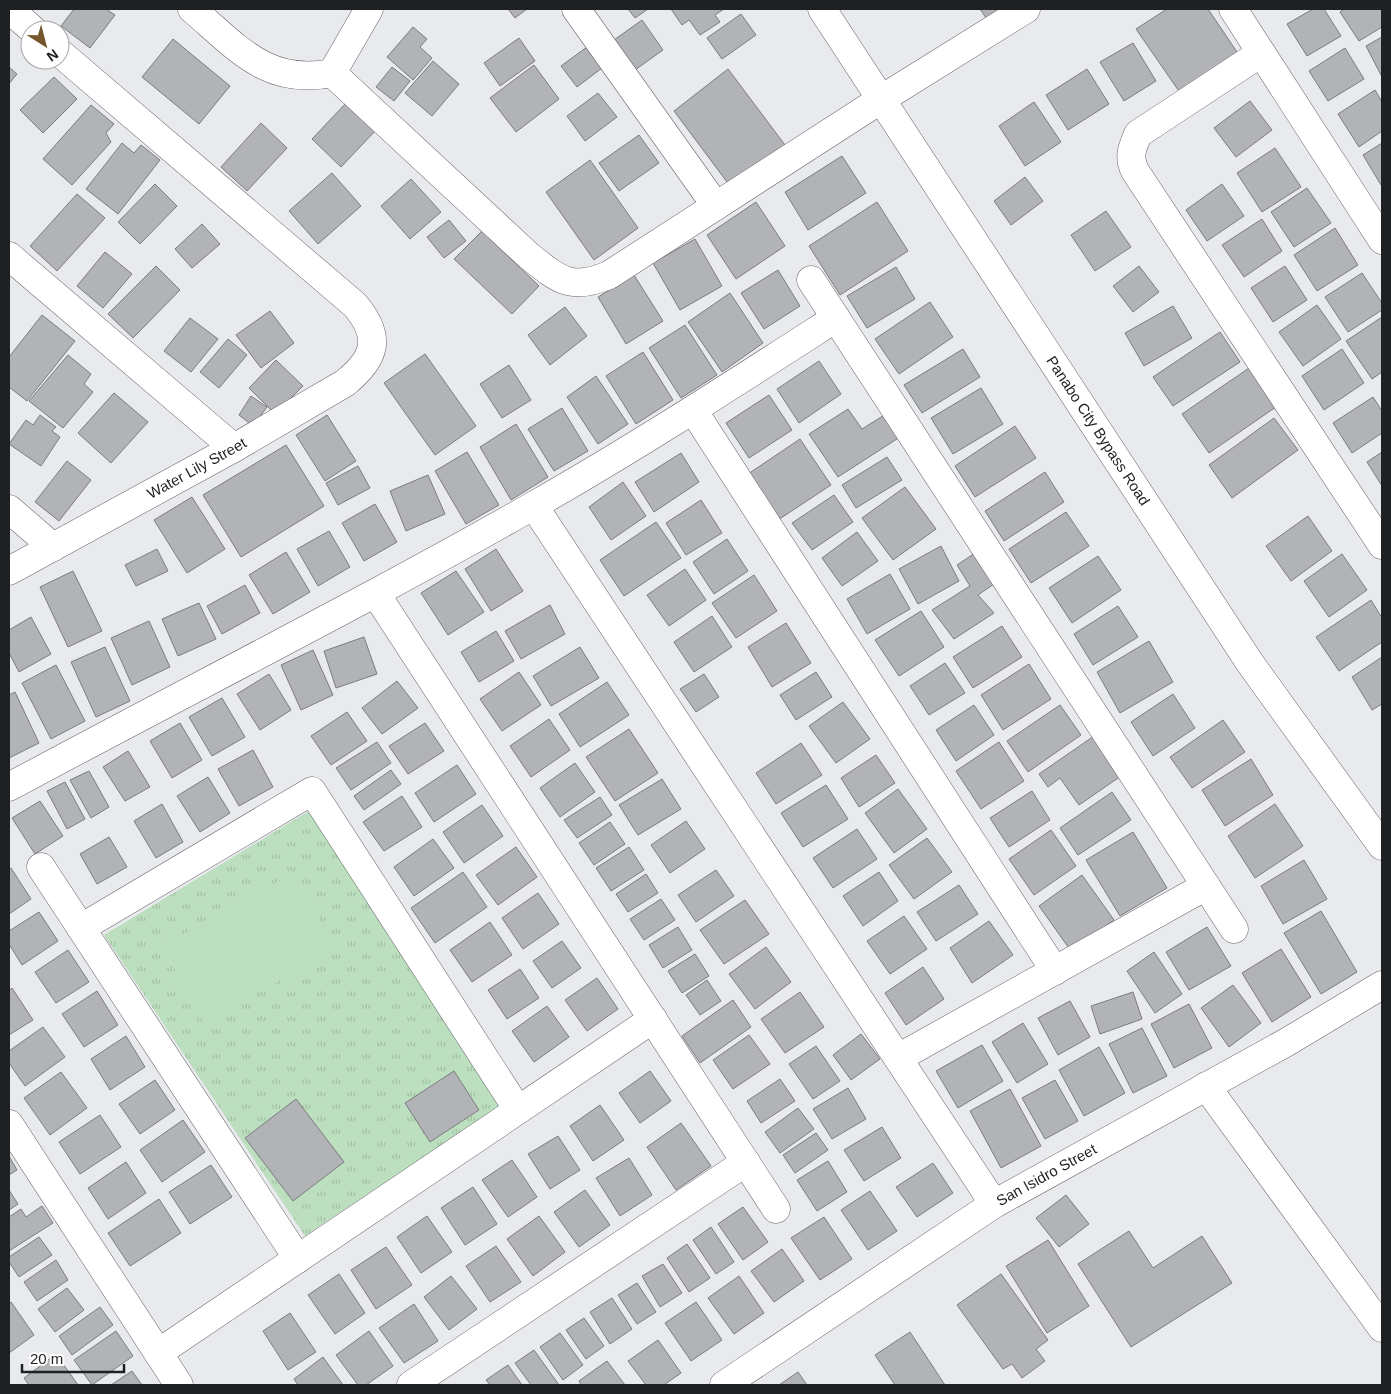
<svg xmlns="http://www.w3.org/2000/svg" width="1391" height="1394" font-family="Helvetica,sans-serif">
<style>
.park{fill:url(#park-tufts)}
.garden{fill:#bce0bf}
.building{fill:#b2b3b6;stroke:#7b7c7f}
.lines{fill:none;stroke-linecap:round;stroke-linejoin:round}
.minor-casing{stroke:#636466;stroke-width:29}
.major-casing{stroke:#636466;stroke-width:29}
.minor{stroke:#fff;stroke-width:28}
.major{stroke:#fff;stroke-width:28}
.labels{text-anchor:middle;stroke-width:5;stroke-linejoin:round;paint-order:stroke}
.street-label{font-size:15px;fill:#1f2021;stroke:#fff}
</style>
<defs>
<pattern id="park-tufts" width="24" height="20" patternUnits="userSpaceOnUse" patternTransform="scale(1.25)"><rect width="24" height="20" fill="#bce0bf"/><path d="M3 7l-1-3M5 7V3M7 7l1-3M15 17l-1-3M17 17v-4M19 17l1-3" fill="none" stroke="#a1c0a4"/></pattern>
</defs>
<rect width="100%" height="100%" fill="#e9eaed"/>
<path class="park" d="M309,811L500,1106L305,1236L104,935Z"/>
<path class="garden" d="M294,873L336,949L204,1023L162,946Z"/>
<g class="building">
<path d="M74,9H106L115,15L90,48L61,26Z"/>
<path d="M508,9H527L515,18Z"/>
<path d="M628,9H648L635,18Z"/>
<path d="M671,9H724L715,15L720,22L700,35L689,20L682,25Z"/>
<path d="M980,9H1012L990,24Z"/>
<path d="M1167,9H1208L1241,58L1183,97L1136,29Z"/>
<path d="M1313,9H1324L1341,36L1307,56L1287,24Z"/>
<path d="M1344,9H1382V27L1359,41L1340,12Z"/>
<path d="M741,14L756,35L722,59L707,38Z"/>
<path d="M642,20L663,50L635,70L614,40Z"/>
<path d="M413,27L427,39L420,47L432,58L413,80L387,57Z"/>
<path d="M1382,37V77L1366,46Z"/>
<path d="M519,38L535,61L500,86L484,63Z"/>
<path d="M173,39L230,86L199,124L142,77Z"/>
<path d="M1133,43L1156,81L1124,101L1100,62Z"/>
<path d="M587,47L602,68L577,87L561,66Z"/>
<path d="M1345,48L1364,79L1328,101L1309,71Z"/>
<path d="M433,61L459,84L432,116L405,93Z"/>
<path d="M534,65L559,99L516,132L490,98Z"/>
<path d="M9,67L17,74L9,84Z"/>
<path d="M392,67L410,81L394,101L376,87Z"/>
<path d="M728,69L785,145L730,186L674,111Z"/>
<path d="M1087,69L1109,104L1068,130L1046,95Z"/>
<path d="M54,77L77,99L43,133L20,110Z"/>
<path d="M1375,90L1382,102V131L1359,147L1338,114Z"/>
<path d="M598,93L617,117L585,141L567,116Z"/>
<path d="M348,101L377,129L341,167L312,139Z"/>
<path d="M1250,101L1272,130L1236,157L1214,128Z"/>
<path d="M1034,102L1061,142L1025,166L999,126Z"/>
<path d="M91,105L114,124L106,133L111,142L72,185L43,159Z"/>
<path d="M261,123L287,148L247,191L221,167Z"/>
<path d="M639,135L659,163L619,191L599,163Z"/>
<path d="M122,143L134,153L141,145L160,160L118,214L86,189Z"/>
<path d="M1382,143V184L1381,185L1363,155Z"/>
<path d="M1275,148L1301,187L1262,212L1237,173Z"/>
<path d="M842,156L866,193L808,230L785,192Z"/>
<path d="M590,160L638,228L594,260L546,192Z"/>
<path d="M332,173L361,206L318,244L289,211Z"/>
<path d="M1025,177L1043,201L1011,225L994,201Z"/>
<path d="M411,179L441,212L410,239L381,206Z"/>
<path d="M155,184L177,206L140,244L118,222Z"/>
<path d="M1222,184L1244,216L1207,241L1186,210Z"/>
<path d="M1307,188L1331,223L1294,247L1271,212Z"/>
<path d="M77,194L105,218L57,271L30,246Z"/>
<path d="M756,202L785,246L736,279L707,235Z"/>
<path d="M877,202L908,251L840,295L809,246Z"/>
<path d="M1106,211L1131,247L1095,271L1071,235Z"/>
<path d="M1262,219L1282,251L1244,277L1222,245Z"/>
<path d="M449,220L466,241L444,258L427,237Z"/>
<path d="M202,224L220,244L192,268L175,249Z"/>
<path d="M1335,228L1358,265L1317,291L1294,255Z"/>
<path d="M482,231L539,286L512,314L454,259Z"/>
<path d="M695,239L722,286L680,310L653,263Z"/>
<path d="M105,252L132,274L103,308L77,286Z"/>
<path d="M156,266L180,290L133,338L108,314Z"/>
<path d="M1139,266L1159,292L1133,312L1113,286Z"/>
<path d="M1285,266L1307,300L1273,322L1251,288Z"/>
<path d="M896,267L915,299L867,328L847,296Z"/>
<path d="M778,270L800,306L764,329L741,293Z"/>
<path d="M1362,273L1382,303V310L1348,332L1325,297Z"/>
<path d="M634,275L663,321L626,344L598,297Z"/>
<path d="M730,293L763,343L722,372L688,322Z"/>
<path d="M930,302L953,337L899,374L875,339Z"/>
<path d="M1317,305L1341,339L1303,366L1279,332Z"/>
<path d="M1173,306L1192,338L1144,366L1125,333Z"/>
<path d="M565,307L587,336L550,365L528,335Z"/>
<path d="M270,311L294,343L261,368L236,335Z"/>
<path d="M42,315L75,341L27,401L9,387V357Z"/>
<path d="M1382,317V372L1372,379L1346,341Z"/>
<path d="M190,318L218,339L191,372L164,351Z"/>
<path d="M685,325L717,375L681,398L649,348Z"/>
<path d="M1220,332L1240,362L1173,406L1153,377Z"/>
<path d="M228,339L247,355L219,388L200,372Z"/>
<path d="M963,349L980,377L922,413L904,385Z"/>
<path d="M1342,349L1364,383L1324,410L1302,376Z"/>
<path d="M643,352L673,400L636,424L606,376Z"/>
<path d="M425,354L476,426L435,455L384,383Z"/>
<path d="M68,355L91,374L84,384L93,392L63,428L29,401Z"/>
<path d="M276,360L303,386L275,414L249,388Z"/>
<path d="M819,361L841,394L799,423L777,389Z"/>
<path d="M509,365L531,400L502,418L480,384Z"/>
<path d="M1249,368L1276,407L1209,453L1182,414Z"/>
<path d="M596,376L628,424L598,444L567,397Z"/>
<path d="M981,388L1003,424L953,454L931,418Z"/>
<path d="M114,393L148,422L111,463L78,433Z"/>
<path d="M769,395L792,430L749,458L726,423Z"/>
<path d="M251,396L267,407L253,426L239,415Z"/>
<path d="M1373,397L1382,411V433L1352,453L1333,423Z"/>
<path d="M562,408L588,451L554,471L528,429Z"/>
<path d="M848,409L862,429L886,414L900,437L838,477L809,434Z"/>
<path d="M40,415L56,427L52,431L60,437L41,466L9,444L26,420L33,425Z"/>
<path d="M327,415L356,461L325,481L296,435Z"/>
<path d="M1274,418L1298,450L1232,498L1209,465Z"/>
<path d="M516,424L548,477L511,500L480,447Z"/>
<path d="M1015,426L1036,458L975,497L955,466Z"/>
<path d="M800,439L831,485L778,520L748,474Z"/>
<path d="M286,445L324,506L241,557L203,495Z"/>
<path d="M467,452L499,505L466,524L435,471Z"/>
<path d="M1382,452V486L1367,462Z"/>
<path d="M681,453L699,482L654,512L635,482Z"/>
<path d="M887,457L902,480L856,508L842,485Z"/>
<path d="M67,461L91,480L59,521L35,502Z"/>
<path d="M358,466L370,488L338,505L326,483Z"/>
<path d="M1045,472L1064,502L1004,541L985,511Z"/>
<path d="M428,475L445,514L406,531L390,491Z"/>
<path d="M623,482L646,516L611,540L589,507Z"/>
<path d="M905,487L936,529L893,560L862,518Z"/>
<path d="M834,495L853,522L812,550L792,523Z"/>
<path d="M192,497L225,549L187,573L154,520Z"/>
<path d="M701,500L722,533L686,555L666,523Z"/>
<path d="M375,504L397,542L364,561L342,523Z"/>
<path d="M1066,512L1089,546L1031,583L1009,549Z"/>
<path d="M1308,516L1332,551L1291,581L1266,546Z"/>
<path d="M656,522L681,558L624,596L600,560Z"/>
<path d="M329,531L350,567L318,586L297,549Z"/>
<path d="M857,532L878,561L842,586L822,558Z"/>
<path d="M727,539L748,571L714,594L693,562Z"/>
<path d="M941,546L959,581L918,604L899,569Z"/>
<path d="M157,549L168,571L136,586L125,565Z"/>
<path d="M496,549L523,591L491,611L465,569Z"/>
<path d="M286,552L310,592L273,614L249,575Z"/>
<path d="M975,553L994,584L978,595L994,613L954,639L932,610L970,586L957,565Z"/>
<path d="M1342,554L1367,590L1329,617L1304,581Z"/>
<path d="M1098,556L1121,590L1072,623L1049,588Z"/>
<path d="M685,569L706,600L669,626L647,595Z"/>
<path d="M73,571L102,631L68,647L40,587Z"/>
<path d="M456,571L484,612L448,635L421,593Z"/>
<path d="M890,574L910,609L867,634L847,599Z"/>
<path d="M754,575L777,611L736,638L712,603Z"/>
<path d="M245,585L260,613L222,634L207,606Z"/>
<path d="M1371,600L1382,618V642L1339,671L1316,637Z"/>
<path d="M199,603L216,639L178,656L162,619Z"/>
<path d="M550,605L565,634L521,659L505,631Z"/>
<path d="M1118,606L1138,637L1093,665L1074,634Z"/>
<path d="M921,611L944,647L899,676L875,640Z"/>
<path d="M712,616L732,647L694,672L674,642Z"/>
<path d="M31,617L51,654L19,672L9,653V630Z"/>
<path d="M149,621L170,667L132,685L111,638Z"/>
<path d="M786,623L811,663L772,687L748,647Z"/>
<path d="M1002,626L1022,657L973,688L953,657Z"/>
<path d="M496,631L514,661L479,682L461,652Z"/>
<path d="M364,637L377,674L336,688L324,651Z"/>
<path d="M1149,641L1173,682L1120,713L1097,672Z"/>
<path d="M105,647L130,701L96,717L71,662Z"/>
<path d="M580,647L599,678L551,706L533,676Z"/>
<path d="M313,650L333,695L301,710L281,665Z"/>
<path d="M1382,657V704L1372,710L1352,677Z"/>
<path d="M945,663L965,693L929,715L910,686Z"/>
<path d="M1029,664L1051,699L1003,730L981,695Z"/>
<path d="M56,665L85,721L51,739L22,683Z"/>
<path d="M519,672L541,705L502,731L480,699Z"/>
<path d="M816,672L832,697L796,720L780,695Z"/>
<path d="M269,674L291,710L260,730L237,694Z"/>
<path d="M704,674L719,697L696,712L680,689Z"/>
<path d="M397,681L418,708L382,734L362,708Z"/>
<path d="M607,682L629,715L580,747L559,714Z"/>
<path d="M15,692L39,743L9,758V695Z"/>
<path d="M1173,694L1195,728L1153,756L1131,722Z"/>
<path d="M222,698L245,737L212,756L189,717Z"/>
<path d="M843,702L870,739L836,763L809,726Z"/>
<path d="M974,705L994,735L956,761L936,730Z"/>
<path d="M1060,705L1081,735L1028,772L1007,741Z"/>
<path d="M347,712L367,741L331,765L311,736Z"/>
<path d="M549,719L570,750L531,777L510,746Z"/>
<path d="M1223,720L1245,752L1192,788L1170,757Z"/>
<path d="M180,723L202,760L172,778L150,741Z"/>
<path d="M425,723L444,751L408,774L389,746Z"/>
<path d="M629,729L658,773L615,801L586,757Z"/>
<path d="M1094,736L1121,776L1079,805L1060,778L1048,787L1039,774Z"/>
<path d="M377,742L391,763L351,790L336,768Z"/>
<path d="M999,742L1024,781L981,809L956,771Z"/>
<path d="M801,743L822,775L776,804L756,773Z"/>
<path d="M253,750L273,787L239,806L218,769Z"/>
<path d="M128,751L150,787L125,801L103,767Z"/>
<path d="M876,755L895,783L859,807L841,778Z"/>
<path d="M1251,759L1273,795L1225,826L1202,790Z"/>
<path d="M575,763L595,792L560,817L540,788Z"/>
<path d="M457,765L476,794L434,822L415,793Z"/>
<path d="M391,770L401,784L364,810L354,796Z"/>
<path d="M89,771L109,807L91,818L70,780Z"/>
<path d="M208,777L230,813L200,832L177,796Z"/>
<path d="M662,779L681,809L638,835L619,805Z"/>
<path d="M65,782L85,819L67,829L47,791Z"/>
<path d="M826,785L848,819L803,847L781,813Z"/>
<path d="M898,789L927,829L894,853L865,813Z"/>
<path d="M1032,791L1050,820L1009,847L990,818Z"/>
<path d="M1112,792L1131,820L1078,855L1060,828Z"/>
<path d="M402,796L422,827L384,851L363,822Z"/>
<path d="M600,797L612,815L577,838L564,820Z"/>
<path d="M40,801L63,836L35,854L12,818Z"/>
<path d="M162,804L183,842L156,858L134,821Z"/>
<path d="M1275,804L1303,846L1255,878L1228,836Z"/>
<path d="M482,805L503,836L464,863L443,832Z"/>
<path d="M686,821L705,849L670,873L651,845Z"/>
<path d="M610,822L625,844L594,865L579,843Z"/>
<path d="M857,829L877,859L833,888L813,858Z"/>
<path d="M1051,830L1076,866L1034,895L1009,859Z"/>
<path d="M1133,832L1167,888L1120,916L1086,860Z"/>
<path d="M109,837L127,867L97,884L80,854Z"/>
<path d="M927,838L952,872L914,899L889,865Z"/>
<path d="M433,839L454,868L414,896L394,867Z"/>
<path d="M516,847L537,877L498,905L476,875Z"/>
<path d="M629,847L644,870L611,891L596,868Z"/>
<path d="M1304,860L1327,899L1283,924L1261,886Z"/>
<path d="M11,868L31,899L9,914V869Z"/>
<path d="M716,870L734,896L696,922L678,895Z"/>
<path d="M463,872L487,907L435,943L411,908Z"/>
<path d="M879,872L898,901L863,926L843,896Z"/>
<path d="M646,874L658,893L628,912L616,894Z"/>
<path d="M1082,875L1114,920L1071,951L1039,906Z"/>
<path d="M959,885L978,914L936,941L917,912Z"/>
<path d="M538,893L559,924L523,949L502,918Z"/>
<path d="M661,899L675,920L644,940L630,919Z"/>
<path d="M745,900L769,934L724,964L700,930Z"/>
<path d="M1321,911L1357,972L1321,994L1284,933Z"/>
<path d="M39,912L58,941L22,965L9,944V931Z"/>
<path d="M904,916L927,949L890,974L867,941Z"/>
<path d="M989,921L1013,955L972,983L950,948Z"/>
<path d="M490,922L512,955L472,982L450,950Z"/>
<path d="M678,927L692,950L663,968L649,945Z"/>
<path d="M1207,927L1231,966L1189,990L1166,952Z"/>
<path d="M562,941L581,968L552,988L533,961Z"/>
<path d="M766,947L791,982L755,1009L729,974Z"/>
<path d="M1281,949L1311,997L1272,1022L1242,973Z"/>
<path d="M68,950L89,982L56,1003L35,972Z"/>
<path d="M1154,952L1182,994L1155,1013L1127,971Z"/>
<path d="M695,954L709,976L682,993L668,971Z"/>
<path d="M923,967L944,999L906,1025L885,993Z"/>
<path d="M520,969L539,998L507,1019L488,990Z"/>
<path d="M597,978L618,1009L587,1031L565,1000Z"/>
<path d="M707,980L721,1001L700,1015L686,995Z"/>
<path d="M1233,985L1261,1023L1229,1047L1201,1008Z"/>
<path d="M12,988L33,1020L9,1035V991Z"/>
<path d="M97,991L118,1025L84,1047L62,1014Z"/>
<path d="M800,992L824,1027L785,1053L761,1019Z"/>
<path d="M1133,992L1142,1019L1100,1034L1091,1006Z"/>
<path d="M733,1000L751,1027L700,1063L682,1036Z"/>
<path d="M1070,1001L1090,1037L1058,1055L1038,1018Z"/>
<path d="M1189,1004L1212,1048L1174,1068L1151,1024Z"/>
<path d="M547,1006L569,1037L534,1062L512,1031Z"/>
<path d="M1023,1023L1048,1064L1017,1083L992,1042Z"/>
<path d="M43,1027L65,1057L25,1086L9,1063V1051Z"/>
<path d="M1142,1028L1167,1076L1133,1093L1109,1044Z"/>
<path d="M861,1034L880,1059L851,1080L833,1055Z"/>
<path d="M749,1035L770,1064L733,1089L713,1060Z"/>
<path d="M126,1036L145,1067L110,1090L91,1059Z"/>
<path d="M982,1045L1003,1081L958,1108L936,1071Z"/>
<path d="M816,1046L840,1081L813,1099L789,1064Z"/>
<path d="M1099,1047L1125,1093L1084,1116L1059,1070Z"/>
<path d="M454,1071L479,1110L430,1142L405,1103Z"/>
<path d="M650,1071L671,1101L640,1123L619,1093Z"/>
<path d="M61,1072L87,1108L50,1135L24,1098Z"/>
<path d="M780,1079L795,1101L761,1123L747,1101Z"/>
<path d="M155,1080L175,1110L140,1134L119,1104Z"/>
<path d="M1055,1080L1078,1121L1045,1139L1022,1098Z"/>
<path d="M848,1088L866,1119L832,1139L813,1109Z"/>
<path d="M1010,1089L1041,1146L1001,1168L970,1111Z"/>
<path d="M296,1099L344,1162L293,1201L245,1138Z"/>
<path d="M600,1105L624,1140L593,1161L570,1126Z"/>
<path d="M798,1108L814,1129L780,1153L765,1132Z"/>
<path d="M100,1115L121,1147L80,1174L59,1142Z"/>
<path d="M183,1120L205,1152L162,1182L140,1150Z"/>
<path d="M681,1123L711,1166L676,1190L647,1147Z"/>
<path d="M882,1127L901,1158L864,1181L844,1150Z"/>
<path d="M816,1133L828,1150L795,1173L783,1155Z"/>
<path d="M558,1136L580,1170L550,1189L528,1154Z"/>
<path d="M9,1156L17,1170L9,1175Z"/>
<path d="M629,1158L652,1195L620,1216L596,1178Z"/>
<path d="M512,1160L537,1197L508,1217L482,1180Z"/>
<path d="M828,1161L847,1192L817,1211L797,1180Z"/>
<path d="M126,1162L146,1193L108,1219L88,1188Z"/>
<path d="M933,1163L953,1193L917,1217L896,1187Z"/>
<path d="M211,1165L232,1197L190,1224L169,1192Z"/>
<path d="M473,1187L497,1224L465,1245L441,1208Z"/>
<path d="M9,1190L18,1204L9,1210Z"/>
<path d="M585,1190L610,1225L579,1247L554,1212Z"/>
<path d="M870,1191L897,1231L868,1250L841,1210Z"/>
<path d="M1066,1195L1089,1224L1059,1247L1036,1218Z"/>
<path d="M159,1199L181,1233L130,1266L108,1233Z"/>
<path d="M42,1206L53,1223L9,1251V1217L21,1209L26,1217Z"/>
<path d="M743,1207L768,1242L743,1260L718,1224Z"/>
<path d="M427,1216L452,1252L421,1273L397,1237Z"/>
<path d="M539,1216L565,1252L533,1276L507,1239Z"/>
<path d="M824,1217L852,1259L820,1280L791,1238Z"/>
<path d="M711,1227L734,1262L716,1274L693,1240Z"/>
<path d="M1129,1231L1153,1268L1202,1236L1232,1283L1131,1347L1078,1264Z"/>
<path d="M39,1237L52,1255L19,1277L9,1262V1257Z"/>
<path d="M1048,1240L1089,1306L1047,1333L1006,1266Z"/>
<path d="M687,1244L710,1278L689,1292L667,1258Z"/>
<path d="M496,1246L521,1282L490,1302L466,1266Z"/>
<path d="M386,1247L412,1285L376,1309L351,1270Z"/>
<path d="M782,1249L804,1281L774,1302L751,1271Z"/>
<path d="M56,1260L68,1280L37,1301L24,1282Z"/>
<path d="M663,1264L682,1293L660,1307L642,1276Z"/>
<path d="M339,1274L365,1313L335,1334L308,1295Z"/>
<path d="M1001,1274L1048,1340L1036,1349L1045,1361L1022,1378L1012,1364L1003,1369L957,1305Z"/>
<path d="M451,1276L477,1309L449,1330L424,1297Z"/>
<path d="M739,1276L764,1313L734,1334L708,1298Z"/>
<path d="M637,1283L656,1312L637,1324L618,1295Z"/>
<path d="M67,1288L84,1310L55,1332L38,1309Z"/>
<path d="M612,1298L632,1329L610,1344L590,1312Z"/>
<path d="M11,1302L34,1335L9,1353V1304Z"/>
<path d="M696,1302L722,1340L691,1361L665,1323Z"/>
<path d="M414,1304L438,1341L404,1363L379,1328Z"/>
<path d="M100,1307L113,1325L72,1355L59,1336Z"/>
<path d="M290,1313L316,1352L288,1370L263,1331Z"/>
<path d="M584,1318L604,1346L586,1359L566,1330Z"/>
<path d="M116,1331L133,1356L92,1385L74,1360Z"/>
<path d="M369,1331L393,1366L366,1385H358L336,1355Z"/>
<path d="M910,1332L945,1385H895L875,1355Z"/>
<path d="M560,1333L583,1365L563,1380L540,1347Z"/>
<path d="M658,1340L681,1373L664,1385H646L628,1361Z"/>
<path d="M534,1350L559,1385H531L515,1363Z"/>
<path d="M56,1354L78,1385H29L24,1378Z"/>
<path d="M323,1357L343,1385H298L294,1379Z"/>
<path d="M607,1361L625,1385H581L579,1381Z"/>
<path d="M508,1365L522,1385H490L486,1380Z"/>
<path d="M132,1371L142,1385H111Z"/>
<path d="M798,1372L807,1385H779Z"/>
</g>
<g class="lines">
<defs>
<g id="minor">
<path d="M9,9L33,30"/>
<path d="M192,9C238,48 267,86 332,73L369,9"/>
<path d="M576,9L716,206"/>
<path d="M1233,9L1382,240"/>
<path d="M1261,53L1138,134C1132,148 1128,157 1135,171L1382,545"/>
<path d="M332,73L529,256C559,280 571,291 609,275L880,100L1026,9"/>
<path d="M9,256L234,448"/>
<path d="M811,280L1234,929"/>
<path d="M693,410L1055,971"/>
<path d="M534,506L994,1204"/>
<path d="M9,509L53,547"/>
<path id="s1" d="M9,571L234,448L345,383C376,358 382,337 355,305L60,53"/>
<path d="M376,594L776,1209"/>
<path d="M9,787C183,693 359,605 531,507C635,448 735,383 836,318"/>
<path d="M41,867L298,1259"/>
<path d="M81,928L312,791L518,1110"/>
<path d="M898,1058L1206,886"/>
<path d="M1206,1086L1382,1328"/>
<path d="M9,1124L179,1385"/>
<path d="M158,1353L653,1019"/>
<path d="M411,1385L746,1162"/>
<path id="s2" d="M724,1385L994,1204L1287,1042L1382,985"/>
</g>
<g id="major">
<path id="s3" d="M822,9L1250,663L1382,846"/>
</g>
</defs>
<use href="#minor" class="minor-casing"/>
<use href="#major" class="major-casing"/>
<use href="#minor" class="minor"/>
<use href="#major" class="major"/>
</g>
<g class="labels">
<g class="street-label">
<text dy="5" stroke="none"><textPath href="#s3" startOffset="504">Panabo City Bypass Road</textPath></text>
<text dy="5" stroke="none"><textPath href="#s1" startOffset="214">Water Lily Street</textPath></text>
<text dy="5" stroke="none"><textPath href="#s2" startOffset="385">San Isidro Street</textPath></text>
</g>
</g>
<rect width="1391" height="1394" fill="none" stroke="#1f2021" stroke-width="20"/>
<g transform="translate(45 45) rotate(144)"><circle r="24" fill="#ffffff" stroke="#a5a6a6"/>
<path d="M0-4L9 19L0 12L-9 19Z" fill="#76562c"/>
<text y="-8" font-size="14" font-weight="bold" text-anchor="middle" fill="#1f2021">N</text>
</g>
<path d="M22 1364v8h102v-8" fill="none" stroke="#1f2021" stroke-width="2.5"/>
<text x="30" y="1364" font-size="15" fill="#1f2021" stroke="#ffffff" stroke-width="4" paint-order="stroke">20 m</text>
</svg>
